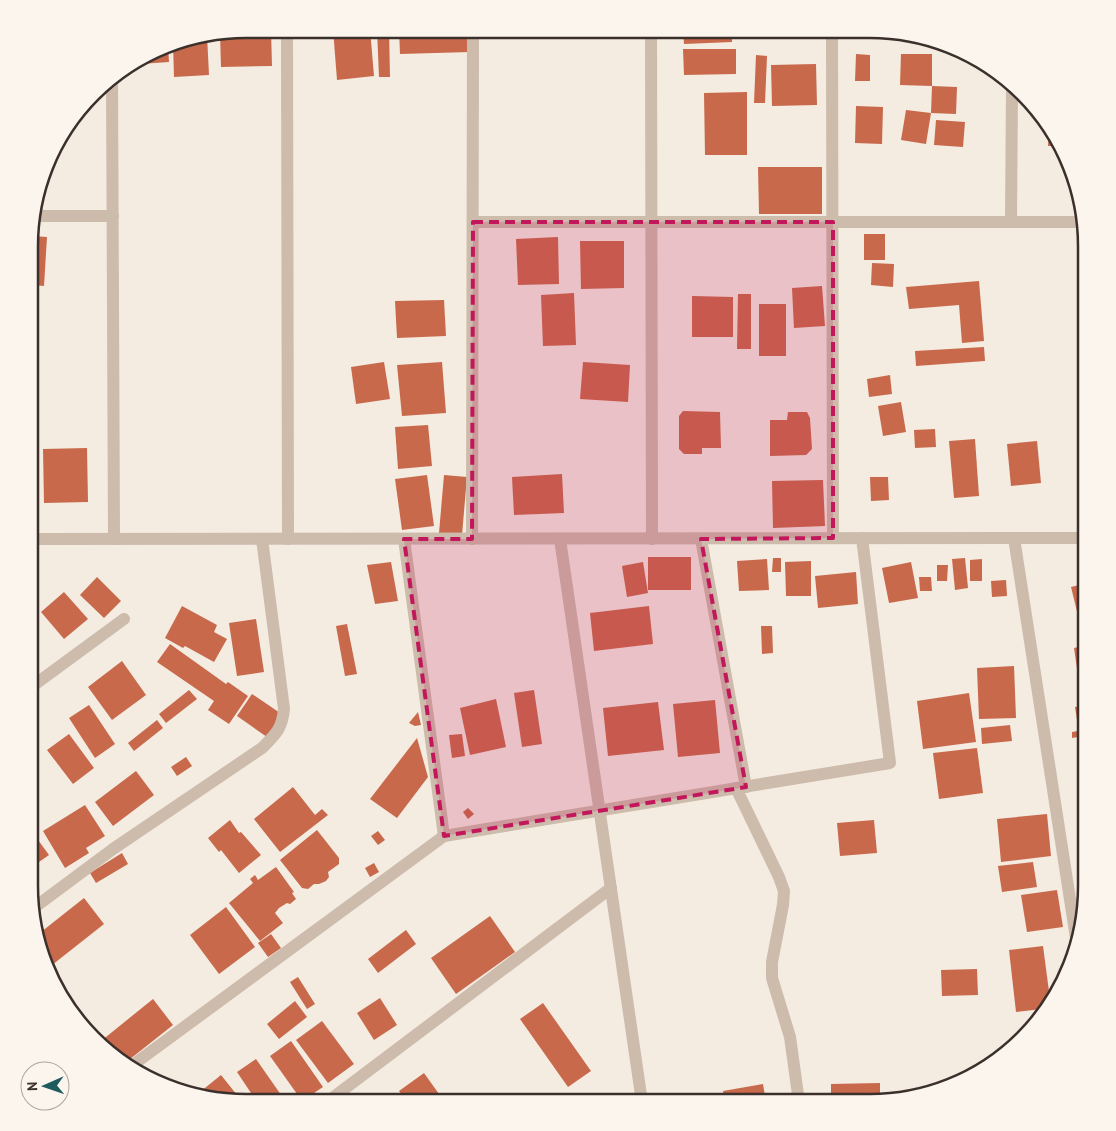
<svg xmlns="http://www.w3.org/2000/svg" width="1116" height="1131" font-family="'PT Sans',sans-serif">
<style>
.building{fill:#c8694b}
.lines{fill:none;stroke-linecap:round;stroke-linejoin:round}
.minor{stroke:#cdbbac;stroke-width:12}
.marked{fill:#c2185b;fill-opacity:0.2;stroke:#c2185b;stroke-width:4;stroke-dasharray:10 6;stroke-linejoin:round}
.rim{fill:none;stroke:#3b302b;stroke-width:2.5}
</style>
<rect width="100%" height="100%" fill="#f4ebe1"/>
<g class="building">
<path d="M246,29H271L272,66L221,67L220,33Z"/>
<path d="M333,29H370L374,76L337,80Z"/>
<path d="M377,29H389L390,77H379Z"/>
<path d="M399,29H469L470,52L400,54Z"/>
<path d="M683,30H732V42L684,44Z"/>
<path d="M207,35L209,75L174,77L173,42Z"/>
<path d="M168,45L169,62L141,64V60Z"/>
<path d="M683,49H736V74L684,75Z"/>
<path d="M856,54L870,55V81H855Z"/>
<path d="M901,54H932V86L900,85Z"/>
<path d="M756,55L767,56L765,103H754Z"/>
<path d="M816,64L817,105L772,106L771,65Z"/>
<path d="M932,86L957,87L956,114L931,113Z"/>
<path d="M747,92V155H705L704,93Z"/>
<path d="M856,106L883,107L882,144L855,143Z"/>
<path d="M906,110L931,113L926,144L901,140Z"/>
<path d="M936,120L965,122L963,147L934,145Z"/>
<path d="M1049,125L1060,146H1048Z"/>
<path d="M758,167H822V214H759Z"/>
<rect x="864" y="234" width="21" height="26"/>
<path d="M33,236L47,237L44,286L32,285Z"/>
<path d="M558,237L559,284L518,285L516,239Z"/>
<path d="M580,241H624V288L581,289Z"/>
<path d="M872,263L894,264L893,287L871,285Z"/>
<path d="M979,281L984,341L962,343L959,305L909,309L906,287Z"/>
<path d="M822,286L825,326L794,328L792,288Z"/>
<path d="M574,293L576,345L543,346L541,295Z"/>
<path d="M738,294H751V349H737Z"/>
<path d="M692,296L733,297V337H692Z"/>
<path d="M444,300L446,336L397,338L395,301Z"/>
<rect x="759" y="304" width="27" height="52"/>
<path d="M984,347L985,361L916,366L915,351Z"/>
<path d="M384,362L390,399L356,404L351,367Z"/>
<path d="M442,362L446,413L402,416L397,365Z"/>
<path d="M583,362L630,365L628,402L580,399Z"/>
<path d="M890,375L892,394L869,397L867,379Z"/>
<path d="M901,402L906,432L883,436L878,406Z"/>
<path d="M683,411L720,412L721,448H702V454H684L679,449V416Z"/>
<path d="M788,412H807L810,418L812,449L806,455L770,456V420H787Z"/>
<path d="M428,425L432,466L398,469L395,427Z"/>
<path d="M935,429L936,447L915,448L914,430Z"/>
<path d="M975,439L979,496L954,498L949,441Z"/>
<path d="M1037,441L1041,483L1011,486L1007,444Z"/>
<path d="M87,448L88,502L44,503L43,449Z"/>
<path d="M562,474L564,513L514,515L512,477Z"/>
<path d="M427,475L434,526L402,530L395,479Z"/>
<path d="M444,475L467,477L462,535L439,533Z"/>
<path d="M870,477H888L889,500L871,501Z"/>
<path d="M823,480L825,526L773,528L772,481Z"/>
<rect x="648" y="557" width="43" height="33"/>
<path d="M773,558H781V572H772Z"/>
<path d="M965,558L968,588L955,590L952,559Z"/>
<path d="M767,559L769,590L739,591L737,561Z"/>
<path d="M982,559V581H970V560Z"/>
<path d="M811,561V596H786L785,562Z"/>
<path d="M391,562L398,601L375,604L367,565Z"/>
<path d="M643,562L648,593L627,597L622,566Z"/>
<path d="M911,562L918,598L889,603L882,568Z"/>
<path d="M937,565H948L947,581H937Z"/>
<path d="M856,572L858,604L818,608L815,576Z"/>
<path d="M97,577L121,601L104,618L80,595Z"/>
<path d="M919,577H931L932,591H920Z"/>
<path d="M1006,580L1007,596L992,597L991,581Z"/>
<path d="M1087,583V635L1083,636L1071,587Z"/>
<path d="M64,592L88,619L64,639L41,612Z"/>
<path d="M182,606L217,625L214,632L227,639L214,662L185,646L183,648L165,638Z"/>
<path d="M649,606L653,644L594,651L590,613Z"/>
<path d="M256,619L264,672L237,676L229,623Z"/>
<path d="M347,624L357,674L345,676L336,626Z"/>
<path d="M761,626H772L773,653L762,654Z"/>
<path d="M170,644L226,684L228,682L248,696L229,724L208,710L214,701L157,662Z"/>
<path d="M1087,645V688L1080,689L1074,648Z"/>
<path d="M122,661L146,695L112,720L88,687Z"/>
<path d="M1014,666L1016,718L979,719L977,668Z"/>
<path d="M189,690L197,699L166,723L159,714Z"/>
<path d="M534,690L542,744L522,747L514,693Z"/>
<path d="M969,693L976,742L923,749L917,701Z"/>
<path d="M252,694L283,715L267,737L237,716Z"/>
<path d="M496,699L506,747L470,755L460,708Z"/>
<path d="M715,700L720,753L678,757L673,704Z"/>
<path d="M658,702L664,750L608,756L603,708Z"/>
<path d="M89,705L115,744L95,758L69,718Z"/>
<path d="M1087,705V725L1081,727L1080,722L1077,720L1075,707Z"/>
<path d="M418,712L421,725L415,726L409,723Z"/>
<path d="M157,720L163,728L134,751L128,743Z"/>
<path d="M1010,725L1012,741L982,744L981,728Z"/>
<path d="M1083,730L1084,736L1072,738V732Z"/>
<path d="M69,734L94,768L73,784L47,750Z"/>
<path d="M462,734L465,756L452,758L449,735Z"/>
<path d="M417,738L428,777L397,818L370,799Z"/>
<path d="M977,748L983,793L939,799L933,753Z"/>
<path d="M186,757L192,766L177,776L171,767Z"/>
<path d="M136,771L154,795L113,826L95,802Z"/>
<path d="M293,787L315,815L322,809L328,815L280,852L254,819Z"/>
<path d="M85,805L105,836L86,848L89,853L65,868L43,831Z"/>
<path d="M468,808L474,814L468,819L463,812Z"/>
<path d="M1047,814L1051,856L1001,862L997,819Z"/>
<path d="M230,820L239,833L241,832L261,855L239,873L221,850L219,852L208,838Z"/>
<path d="M874,820L877,853L840,856L837,823Z"/>
<path d="M30,829L49,855L29,869L30,834Z"/>
<path d="M317,830L339,858V864L328,872L329,877L326,881L319,884H314L308,889L302,888L280,860Z"/>
<path d="M378,831L385,840L378,845L371,836Z"/>
<path d="M122,853L128,864L96,883L90,873Z"/>
<path d="M1033,862L1037,887L1002,892L998,866Z"/>
<path d="M374,863L379,872L370,877L365,868Z"/>
<path d="M276,867L294,892L292,893L296,899L290,904L287,903L279,908L275,913L283,923L260,941L229,903L253,883L250,879L255,875L258,880Z"/>
<path d="M1057,890L1063,927L1027,932L1021,895Z"/>
<path d="M84,898L104,924L47,969L40,955L36,936Z"/>
<path d="M226,907L255,947L219,974L190,935Z"/>
<path d="M490,916L515,952L456,994L431,958Z"/>
<path d="M406,930L416,944L378,973L368,959Z"/>
<path d="M271,934L281,948L268,957L258,943Z"/>
<path d="M1043,946L1050,999L1042,1009L1016,1012L1009,950Z"/>
<path d="M977,969L978,995L942,996L941,970Z"/>
<path d="M298,977L315,1004L307,1009L290,982Z"/>
<path d="M380,998L397,1025L374,1040L357,1013Z"/>
<path d="M153,999L173,1025L125,1063L101,1041Z"/>
<path d="M295,1001L307,1017L279,1039L267,1024Z"/>
<path d="M543,1003L591,1071L568,1087L520,1019Z"/>
<path d="M322,1021L354,1064L328,1083L296,1040Z"/>
<path d="M291,1041L323,1087L302,1101L270,1056Z"/>
<path d="M256,1059L286,1102H257L237,1072Z"/>
<path d="M424,1073L444,1101L443,1102H407L399,1091Z"/>
<path d="M221,1075L237,1095L229,1101L200,1092Z"/>
<path d="M880,1083V1102H831V1084Z"/>
<path d="M763,1084L766,1102H725L723,1091Z"/>
</g>
<g class="lines">
<g class="minor">
<path d="M287,29L288,539"/>
<path d="M651,30L652,539"/>
<path d="M832,30L833,538"/>
<path d="M112,77L114,539"/>
<path d="M33,216H113"/>
<path d="M473,222H1085"/>
<path d="M1011,222L1012,87"/>
<path d="M1014,538L1076,938"/>
<path d="M31,539L1087,538"/>
<path d="M404,539L444,836"/>
<path d="M472,539L473,29"/>
<path d="M560,539L642,1102"/>
<path d="M701,539L746,787"/>
<path d="M30,688L124,619"/>
<path d="M736,788L779,877L784,891L783,905L772,962V978L790,1037L799,1102"/>
<path d="M31,910L113,849L262,748C276,734 282,729 284,709L262,539"/>
<path d="M130,1067L444,836L890,763L862,538"/>
<path d="M327,1102L611,888"/>
</g>
</g>
<path class="marked" d="M473,222H833V538L701,539L746,787L444,836L404,539H472Z"/>
<path d="M0 0H1116V1131H0ZM246 38H870A208 208 0 0 1 1078 246V886A208 208 0 0 1 870 1094H246A208 208 0 0 1 38 886V246A208 208 0 0 1 246 38Z" fill="#fbf5ee" fill-rule="evenodd"/>
<path class="rim" d="M246 38H870A208 208 0 0 1 1078 246V886A208 208 0 0 1 870 1094H246A208 208 0 0 1 38 886V246A208 208 0 0 1 246 38Z"/>
<g transform="translate(45 1086) rotate(268)"><circle r="24" fill="#fbf5ee" stroke="#aea6a0"/>
<path d="M0-4L9 19L0 12L-9 19Z" fill="#1f5a5e"/>
<text y="-8" font-size="14" font-weight="bold" text-anchor="middle" fill="#3b302b">N</text>
</g>
</svg>
